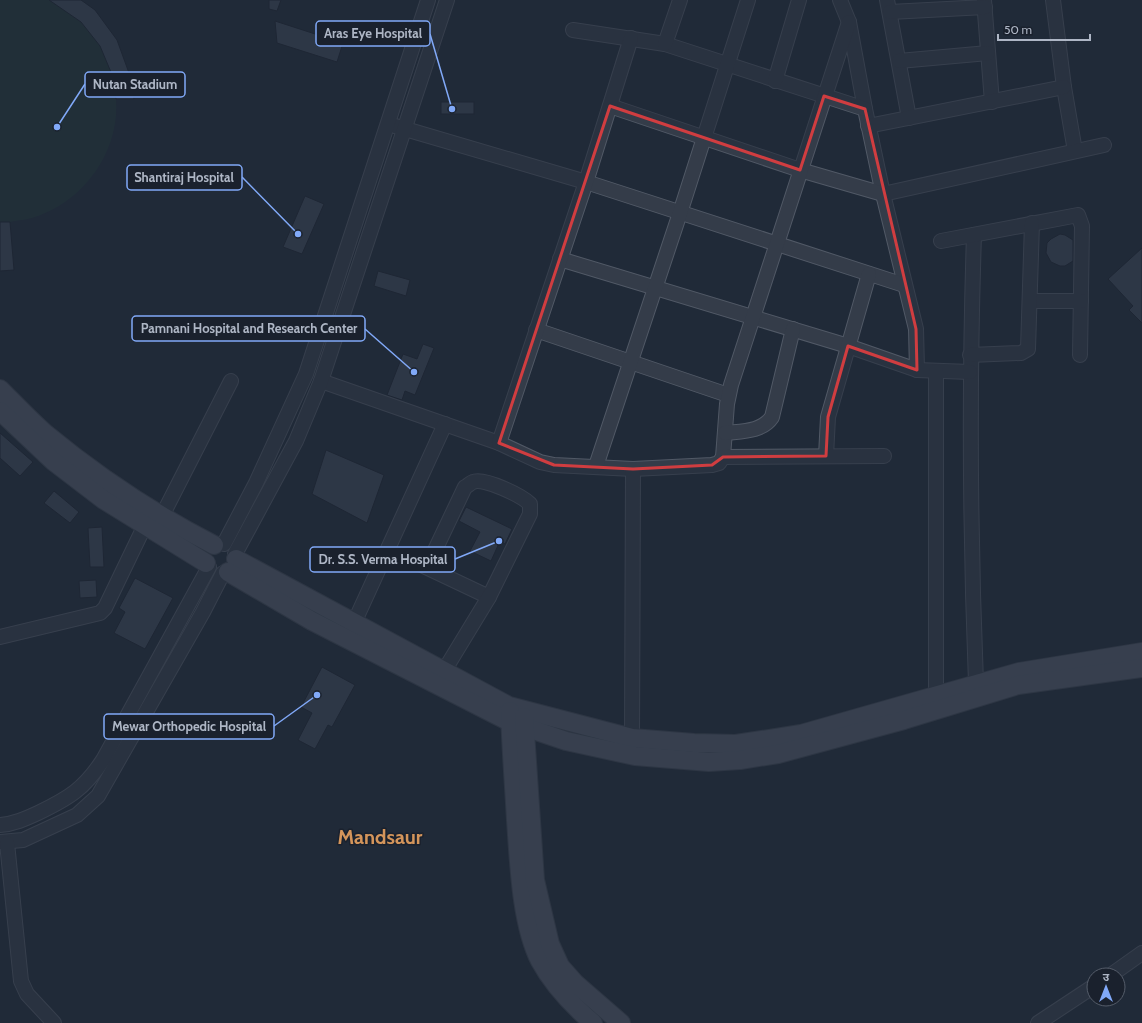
<svg xmlns="http://www.w3.org/2000/svg" width="1142" height="1023" font-family="Cabin,'Noto Sans Devanagari',sans-serif">
<style>
.green{fill:#223639}
.building{fill:#3c4758;stroke:#1b232f}
.lines{fill:none;stroke-linecap:round;stroke-linejoin:round}
.minor-casing{stroke:#515966;stroke-width:16}
.major-casing{stroke:#3d4552;stroke-width:20}
.minor{stroke:#343c49;stroke-width:14}
.major{stroke:#525a69;stroke-width:18}
.marked{fill:none;stroke:#d03d40;stroke-width:3;stroke-linejoin:round}
.labels{text-anchor:middle;stroke-width:3;stroke-linejoin:round;paint-order:stroke}
.town-label{font-size:20px;font-weight:bold;fill:#d4955b;stroke:#1a212d}
.leader{fill:none;stroke:#81a9f8;stroke-width:1.5}
.callout-dot{fill:#81a9f8;stroke:#1a212d;stroke-width:1.5}
.callout{fill:#1a212d;stroke:#81a9f8;stroke-width:1.5}
.callout-label{font-size:13px;text-anchor:middle;font-weight:bold;fill:#aeb6c5}
</style>
<rect width="100%" height="100%" fill="#202a38"/>
<path class="green" d="M0,0H81L117,40L129,73L134,99H116C120,148 88,196 43,214C33,219 21,220 10,222L14,270L0,271Z"/>
<g class="building">
<path d="M49,0H81L95,10L117,40L129,73L134,99H116L113,77L100,46L81,22Z"/>
<path d="M269,0H281L277,11L269,9Z"/>
<path d="M275,21L343,43L337,62L277,43Z"/>
<rect x="441" y="102" width="33" height="12"/>
<path d="M305,196L324,204L302,254L283,247Z"/>
<path d="M0,222H10L14,270L0,271Z"/>
<path d="M1060,234L1065,235L1073,240V261L1065,266H1060L1051,262L1046,253L1047,243L1051,239Z"/>
<path d="M1142,248V323L1129,310L1133,306L1108,279Z"/>
<path d="M378,271L410,280L406,296L374,286Z"/>
<path d="M423,344L434,348L415,395L405,391L402,400L387,395L403,354L417,359Z"/>
<path d="M0,433L33,462L20,476L0,458Z"/>
<path d="M326,450L384,475L367,523L312,494Z"/>
<path d="M54,491L79,512L70,523L44,503Z"/>
<path d="M466,507L512,529L505,544L500,541L491,561L470,551L480,532L459,521Z"/>
<path d="M102,527L104,567H90L88,528Z"/>
<path d="M135,578L173,598L145,649L114,633L125,612L119,608Z"/>
<path d="M96,580L97,597L80,598L79,581Z"/>
<path d="M322,667L355,685L332,727L328,725L315,749L298,740L312,713L301,707Z"/>
</g>
<g class="lines">
<defs>
<g id="minor">
<path d="M840,0L849,22L865,109L883,194L916,329L917,370"/>
<path d="M887,0L909,118"/>
<path d="M984,0L992,102"/>
<path d="M1053,0L1064,87L1075,151"/>
<path d="M890,12L985,7"/>
<path d="M573,30L665,44L865,109"/>
<path d="M665,44L680,0"/>
<path d="M899,61L988,53"/>
<path d="M775,81L799,0"/>
<path d="M610,106L800,170L883,194L1104,145"/>
<path d="M395,126L586,182L904,285"/>
<path d="M868,126L1064,87"/>
<path d="M974,235C969,384 970,533 976,683"/>
<path d="M941,241L1078,215L1082,226L1080,355"/>
<path d="M560,259L848,346L917,370L970,372"/>
<path d="M1030,301H1081"/>
<path d="M536,330L728,395"/>
<path d="M970,355L1021,353L1028,349L1032,223"/>
<path d="M936,371V694"/>
<path d="M321,381L499,443L540,462L554,465L633,469L712,465L719,463L723,457L727,404L731,385L849,22"/>
<path d="M725,433C742,431 762,432 772,417L793,329"/>
<path d="M499,443L586,182L631,38"/>
<path d="M826,456L828,417L869,274"/>
<path d="M723,457L884,456"/>
<path d="M596,466L680,213L748,0"/>
<path d="M162,516L231,381"/>
<path d="M224,544L256,483L306,374L428,0"/>
<path d="M235,554L296,441L321,381L447,0"/>
<path d="M413,561L489,597"/>
<path d="M427,567L465,487C468,486 470,483 473,482C484,477 522,496 530,504V514L489,597L444,671"/>
<path d="M354,623L445,424"/>
<path d="M0,637L100,613L105,608L145,525"/>
<path d="M632,738L633,469"/>
<path d="M0,825C14,824 25,819 38,813C69,798 84,789 103,760L209,567"/>
<path d="M0,842L23,840L77,815L98,796L203,612L223,573"/>
<path d="M7,843L21,981L27,994L54,1023"/>
<path d="M1111,975L1142,953"/>
<path d="M1038,1023L1094,986"/>
</g>
<g id="major">
<path d="M0,389C15,404 30,420 46,434C98,477 154,514 214,545"/>
<path d="M0,411L53,461L104,500L206,563"/>
<path d="M236,559L509,706L632,738L694,743L736,744L801,734L1019,672L1142,652"/>
<path d="M228,572L312,621L510,722L566,741L635,756L709,762L740,760L778,754L904,720L1018,685L1142,668"/>
<path d="M510,711C511,747 514,784 516,820C519,862 521,924 540,961C553,985 572,1005 593,1023"/>
<path d="M524,717L535,880L550,944L560,966L575,983L621,1023"/>
</g>
</defs>
<use href="#minor" class="minor-casing"/>
<use href="#major" class="major-casing"/>
<use href="#minor" class="minor"/>
<use href="#major" class="major"/>
</g>
<path d="M0 0H1142V1023H0ZM824,96L865,109L916,329L917,370L848,346L828,417L826,456L723,457L712,465L633,469L554,465L499,443L610,106L800,170Z" fill="#202a38" fill-opacity=".55" fill-rule="evenodd"/>
<path class="marked" d="M824,96L865,109L916,329L917,370L848,346L828,417L826,456L723,457L712,465L633,469L554,465L499,443L610,106L800,170Z"/>
<g class="labels">
<g class="town-label">
<text x="380" y="844">Mandsaur</text>
</g>
</g>
<path class="leader" d="M452 109L430 34M57 127L85 84M298 234L242 177M414 372L365 329M499 541L455 559M317 695L274 726"/>
<g class="callout-dot">
<circle cx="452" cy="109" r="4"/>
<circle cx="57" cy="127" r="4"/>
<circle cx="298" cy="234" r="4"/>
<circle cx="414" cy="372" r="4"/>
<circle cx="499" cy="541" r="4"/>
<circle cx="317" cy="695" r="4"/>
</g>
<g class="callout">
<rect x="316" y="21" width="114" height="25" rx="4"/>
<rect x="85" y="72" width="100" height="25" rx="4"/>
<rect x="127" y="165" width="115" height="25" rx="4"/>
<rect x="132" y="316" width="233" height="25" rx="4"/>
<rect x="310" y="547" width="145" height="25" rx="4"/>
<rect x="104" y="714" width="170" height="25" rx="4"/>
</g>
<g class="callout-label">
<text x="373" y="38">Aras Eye Hospital</text>
<text x="135" y="89">Nutan Stadium</text>
<text x="184" y="182">Shantiraj Hospital</text>
<text x="249" y="333">Pamnani Hospital and Research Center</text>
<text x="383" y="564">Dr. S.S. Verma Hospital</text>
<text x="189" y="731">Mewar Orthopedic Hospital</text>
</g>
<g transform="translate(1106 987)"><circle r="19" fill="#1a212d" stroke="#555d6a"/>
<path d="M0-3L7 15L0 10L-7 15Z" fill="#81a9f8"/>
<text y="-6" font-size="11" font-weight="bold" text-anchor="middle" fill="#aeb6c5">उ</text>
</g>
<path d="M998 34v6h92v-6" fill="none" stroke="#aeb6c5" stroke-width="2"/>
<text x="1004" y="34" font-size="12" fill="#aeb6c5" stroke="#1a212d" stroke-width="3" paint-order="stroke">50 m</text>
</svg>
